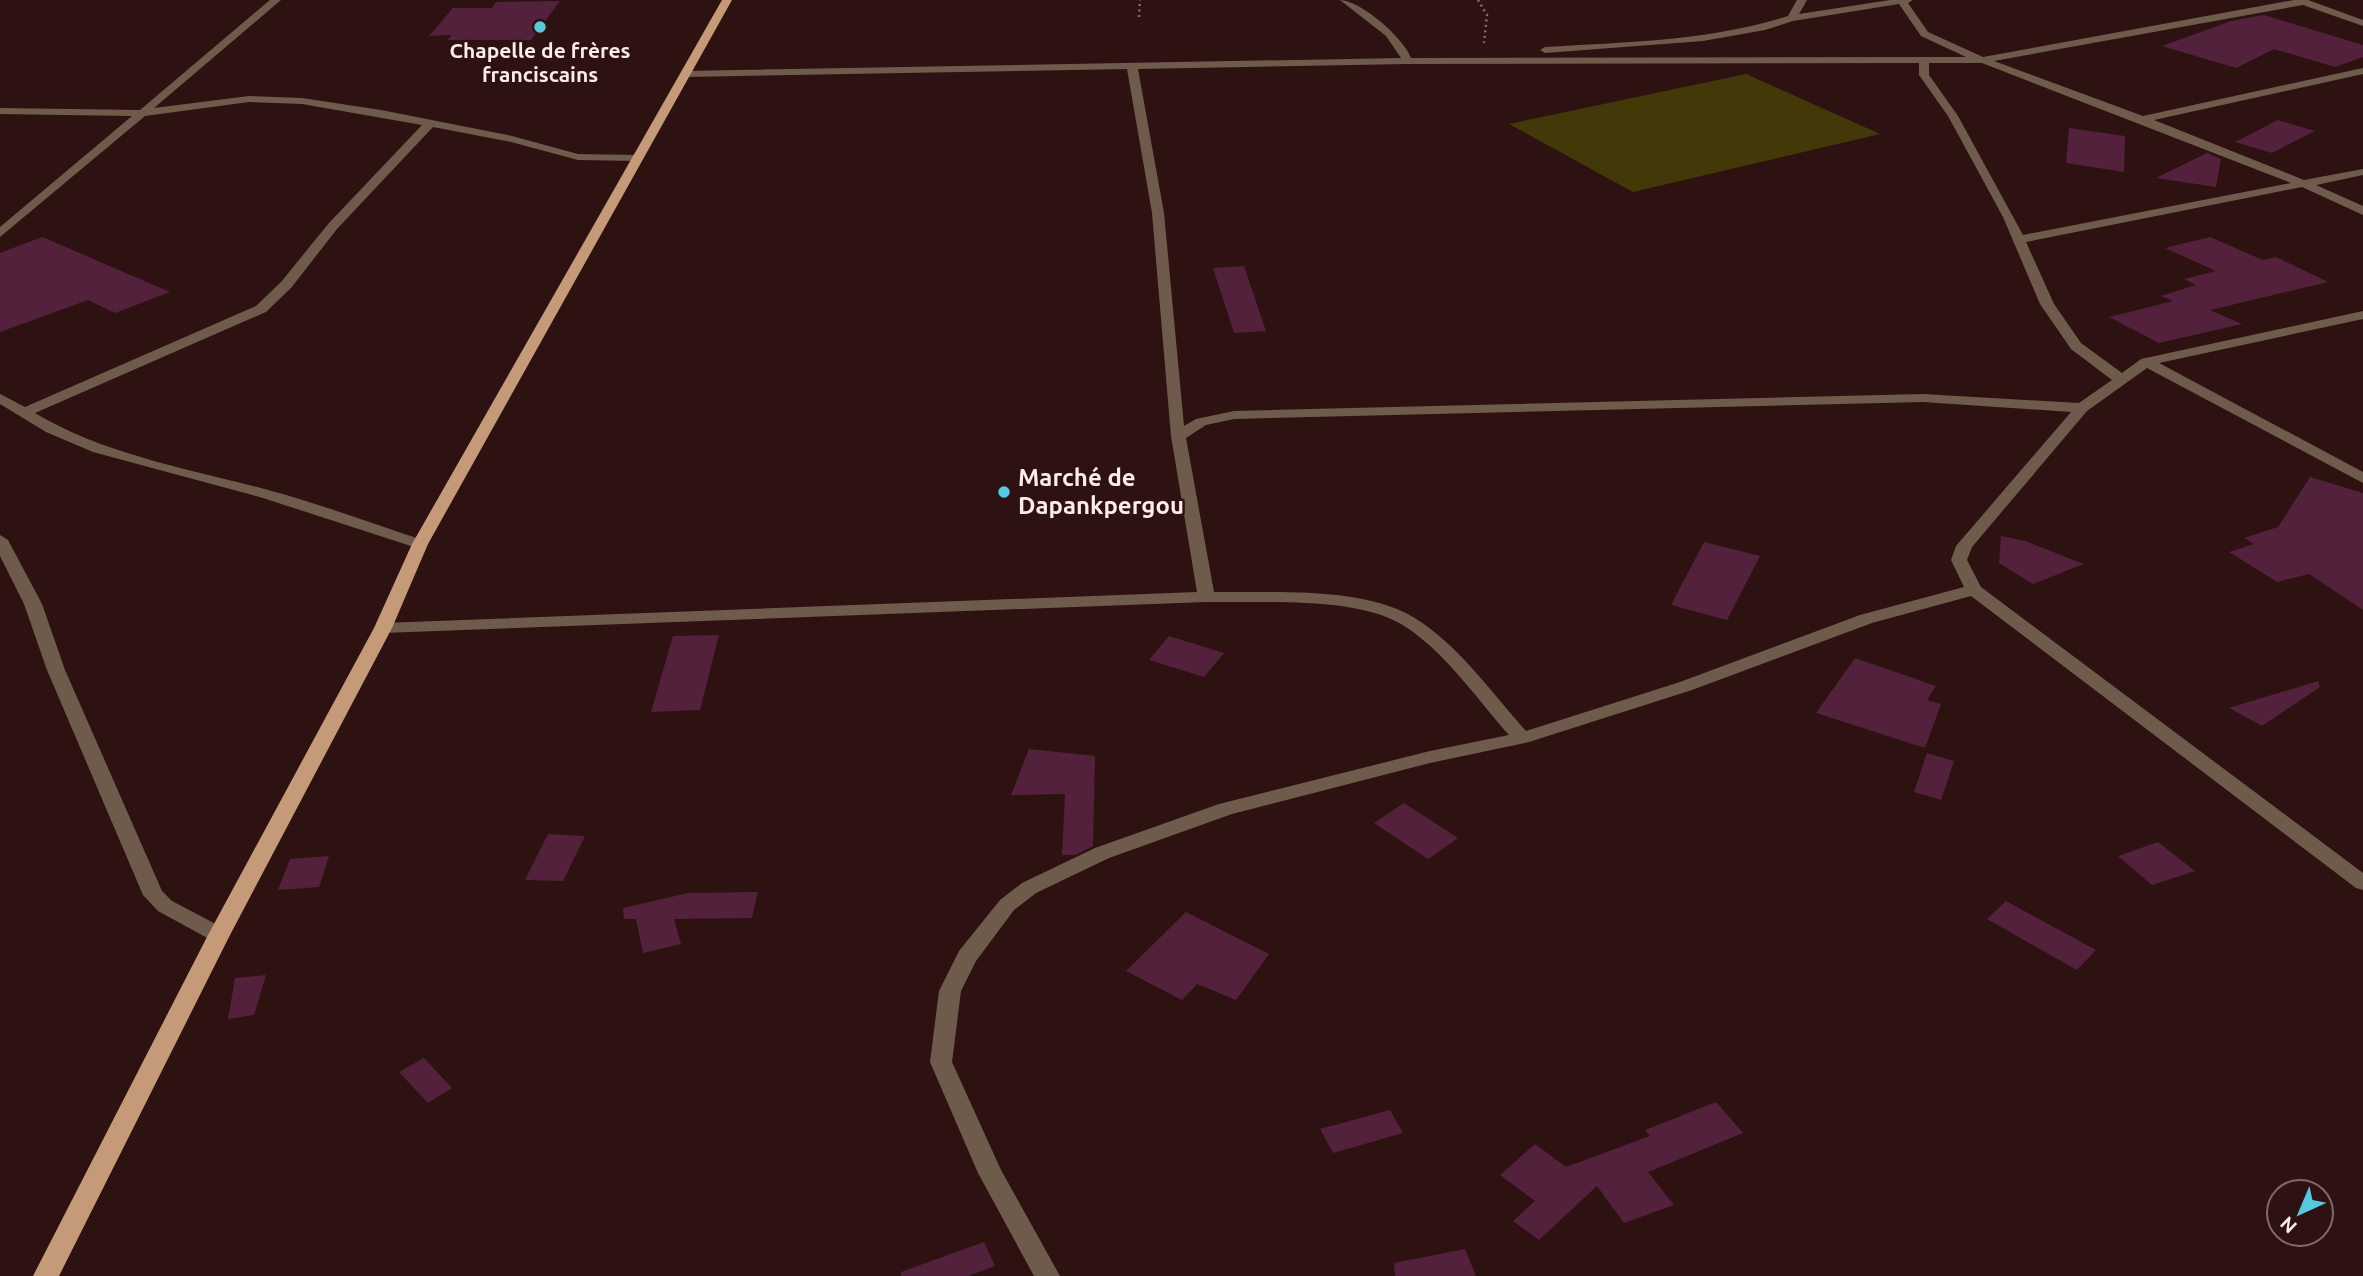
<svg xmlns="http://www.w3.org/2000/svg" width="2363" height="1276" font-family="Ubuntu,sans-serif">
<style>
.green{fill:#433808}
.building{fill:#53213b}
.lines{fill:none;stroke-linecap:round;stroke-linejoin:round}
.path{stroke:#836b6a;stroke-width:2.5;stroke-dasharray:2 3.5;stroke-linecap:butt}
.minor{fill:#6f5b4b;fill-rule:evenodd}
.primary{fill:#c59a78;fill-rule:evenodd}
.poi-dot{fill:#55cadf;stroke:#2e1211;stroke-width:2.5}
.labels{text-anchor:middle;stroke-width:5;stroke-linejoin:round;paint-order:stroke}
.far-poi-label{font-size:21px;font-weight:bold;fill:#fdecea;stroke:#2e1211}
.poi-label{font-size:24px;font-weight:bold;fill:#fdecea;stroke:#2e1211;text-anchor:start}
</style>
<rect width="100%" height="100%" fill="#2e1211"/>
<path class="green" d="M1746,74L1880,134L1633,192L1509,124Z"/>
<g class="building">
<path d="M560,1L531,40H447L452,35L429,36L453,8H492L496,2Z"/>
<path d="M2264,15L2363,45V57L2335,67L2274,49L2236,68L2162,46L2231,21Z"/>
<path d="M2278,120L2315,131L2272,153L2235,142Z"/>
<path d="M2069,128L2125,136L2124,172L2066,163Z"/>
<path d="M2207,153L2221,159L2216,187L2156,178Z"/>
<path d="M42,237L47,239L170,292L115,313L88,300L0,332V253Z"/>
<path d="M2210,237L2263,260L2276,257L2328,282L2210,310L2242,324L2159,343L2109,317L2173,301L2161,296L2196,285L2184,279L2216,271L2165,248Z"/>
<path d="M1244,266L1266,331L1234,333L1213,268Z"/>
<path d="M2310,477L2363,493V610L2309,574L2277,582L2229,552L2254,544L2244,538L2278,527Z"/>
<path d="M2001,536L2025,541L2084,564L2033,584L1999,563Z"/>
<path d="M1704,542L1760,556L1727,620L1671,605Z"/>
<path d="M719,635L700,710L651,712L673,636Z"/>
<path d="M1169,636L1224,653L1204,677L1149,660Z"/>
<path d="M1855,658L1936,686L1927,700L1941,704L1925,748L1816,713Z"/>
<path d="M2318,681L2320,687L2262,726L2229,708Z"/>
<path d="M1029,749L1095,756L1093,846L1075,855H1062L1065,794L1011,795Z"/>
<path d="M1927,753L1954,761L1941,800L1914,792Z"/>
<path d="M1404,803L1458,838L1428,859L1374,823Z"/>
<path d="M548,834L585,836L563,881L525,880Z"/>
<path d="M2158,842L2195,871L2152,885L2118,856Z"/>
<path d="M329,856L319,887L278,890L290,859Z"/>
<path d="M758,892L752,918L674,919L681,944L643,953L636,919H624L623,908L688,893Z"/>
<path d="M2006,901L2096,950L2077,970L1987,919Z"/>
<path d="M1186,912L1269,954L1236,1000L1197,984L1182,1000L1126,971Z"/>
<path d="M266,975L254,1015L228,1019L235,978Z"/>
<path d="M424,1058L452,1088L428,1103L399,1072Z"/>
<path d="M1716,1102L1743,1133L1648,1172L1674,1205L1624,1223L1597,1186L1539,1240L1513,1221L1535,1201L1500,1175L1535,1144L1566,1167L1650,1136L1645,1130Z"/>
<path d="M1390,1110L1403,1133L1333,1153L1320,1129Z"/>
<path d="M984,1242L995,1266L968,1276H901V1272Z"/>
<path d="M1465,1249L1476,1276H1395L1394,1263Z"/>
</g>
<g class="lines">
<g class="path">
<path d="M1478,0L1487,15L1484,43"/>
<path d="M1139,17L1140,0"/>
</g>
<g class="minor">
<path d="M270,0H281L154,108L249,96L302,98L381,110L512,136L578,154L638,155L644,158L638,161L578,160L511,142L433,127L337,229L291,288L266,312L35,413C105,455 190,469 268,490C321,504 373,524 426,541L428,544L426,547H414L263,498L93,452L46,432L0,404V394L25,407L256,306L281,282L329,223L422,125L302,104L249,102L145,116L0,237V227L132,116L0,114V108L140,110Z"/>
<path d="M1340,0C1360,0 1404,38 1411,58H1420L1966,57L1921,36L1899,4L1793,21L1765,30L1703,41L1545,53L1540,50L1545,47C1627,42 1709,41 1788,16L1797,0H1807L1799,14L1890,0H1913L1908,3L1928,32L1983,57L2294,0H2308L2363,20V26L2303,5L1994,61L2143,116L2363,68V74L2154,120L2304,180L2363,169V175L2316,185L2363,206V215L2302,187L2026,242L2054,304L2081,343L2122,373L2141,359L2363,311V319L2159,363L2363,472V483L2147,368L2087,411L1972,547L1967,560L1981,587L2363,873V890L2356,888L1971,596L1872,623L1692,690L1529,742L1430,763L1232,814L1109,858L1036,893L1014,910L976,961L961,991L952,1062L1001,1170L1060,1276H1034L978,1173L930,1062L939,991L959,951L1000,900L1022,883L1095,848L1219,804L1430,751L1509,735C1476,698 1444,650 1401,624C1354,596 1261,603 1206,602L383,633L374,628L383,623L1197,592L1171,436L1152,213L1127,69L686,77L681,74L686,71L1401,58L1386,36ZM1919,63V75L1948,116L2003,217L2040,304L2071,349L2112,380L2079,403L1923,394L1234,411L1196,419L1184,426L1164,213L1138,69L1407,64ZM1929,63H1982L2291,183L2023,235L1958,116L1929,75ZM1923,402L2071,412L1956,546L1951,560L1964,587L1860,615L1680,682L1526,731C1491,692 1458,644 1413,617C1361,586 1273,593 1214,592L1186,438L1206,425L1234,419Z"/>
<path d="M0,535L8,540L42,604L65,670L162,891L172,901L227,930L230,935L227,940L219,943L211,940L158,911L143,895L47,670L24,604L0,556Z"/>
</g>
<path class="primary" d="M722,0H732L428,544L392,628L230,935L59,1276H33L208,935L374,628L412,544Z"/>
</g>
<g class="poi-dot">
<circle cx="540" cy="27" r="7"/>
<circle cx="1004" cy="492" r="7"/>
</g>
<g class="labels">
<g class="far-poi-label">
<text x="540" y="58">Chapelle de frères<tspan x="540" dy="24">franciscains</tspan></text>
</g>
<g class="poi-label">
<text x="1018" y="486">Marché de<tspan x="1018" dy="28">Dapankpergou</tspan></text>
</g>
</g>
<g transform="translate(2300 1213) rotate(224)"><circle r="33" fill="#2e1211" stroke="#816968" stroke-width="2"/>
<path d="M0-5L12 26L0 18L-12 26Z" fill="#55cadf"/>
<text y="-10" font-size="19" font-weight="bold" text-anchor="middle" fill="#fdecea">N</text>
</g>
</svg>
